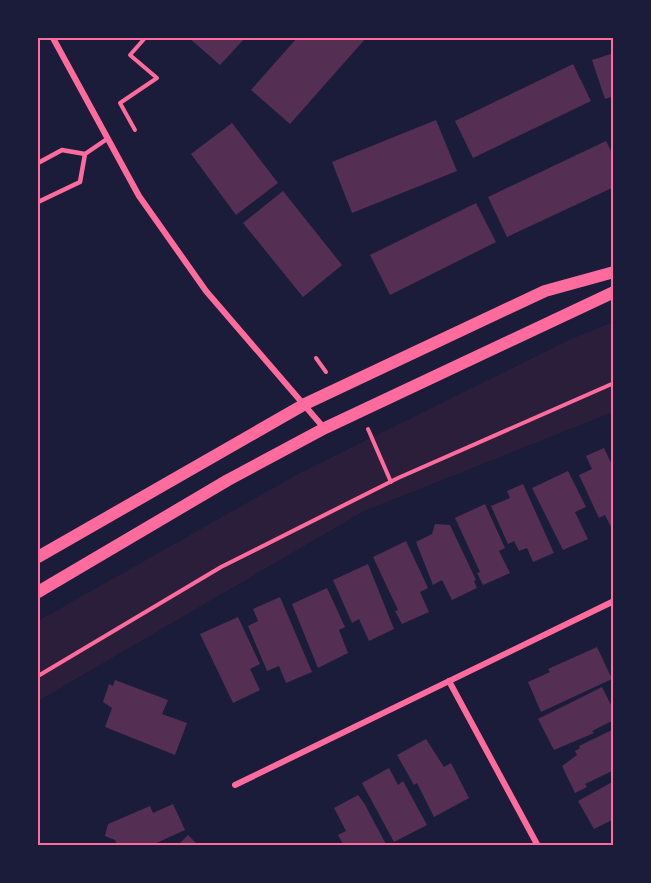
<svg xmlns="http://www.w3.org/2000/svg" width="651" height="883" font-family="'Exo 2',sans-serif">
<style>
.green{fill:#2a1e3b}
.building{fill:#542f53}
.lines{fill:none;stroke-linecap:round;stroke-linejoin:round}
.path{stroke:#ff6b9d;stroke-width:4}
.service{stroke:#ff6b9d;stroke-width:4.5}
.minor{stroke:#ff6b9d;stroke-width:6}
.secondary{stroke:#ff6b9d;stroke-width:12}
.neatline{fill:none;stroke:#ff6b9d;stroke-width:2}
</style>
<rect width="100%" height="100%" fill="#1b1b3a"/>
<path class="green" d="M613,322V412L364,511L38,701V621L298,474L569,340Z"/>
<g class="building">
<path d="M189,38H245L220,65Z"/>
<path d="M297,38H366L290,124L251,90Z"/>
<path d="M614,53V96L605,99L592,60Z"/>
<path d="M573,64L591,101L473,158L455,121Z"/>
<path d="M436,120L457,171L352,213L332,162Z"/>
<path d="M232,123L278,183L236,215L191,154Z"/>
<path d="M606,141L614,157V187L507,237L488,197Z"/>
<path d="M283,191L342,265L303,297L243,223Z"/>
<path d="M476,203L496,242L390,295L370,255Z"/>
<path d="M604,448L614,469L612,529L605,515L599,518L579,475L592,469L586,456Z"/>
<path d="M568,471L586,507L575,512L588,539L563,550L532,488Z"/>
<path d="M523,484L554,553L533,562L527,548L519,551L514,541L508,544L491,506L510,498L507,491Z"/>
<path d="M485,504L505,548L499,551L510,573L483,585L477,573L480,572L455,518Z"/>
<path d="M435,524L450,525L476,580L474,581L477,588L452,600L442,580L433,585L416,542L432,534Z"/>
<path d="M406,541L428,588L420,592L429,612L402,624L395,611L398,610L373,557Z"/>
<path d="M368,564L394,629L369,641L359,619L352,623L333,580Z"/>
<path d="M327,588L345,627L339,630L348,653L318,668L292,604Z"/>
<path d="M280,597L312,672L286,683L279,666L267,671L248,626L258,621L253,609Z"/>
<path d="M238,617L260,664L250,669L260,690L233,703L200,634Z"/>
<path d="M597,647L612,679L541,712L528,682L550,672L548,669Z"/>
<path d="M115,680L168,700L162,714L187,723L175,755L105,727L112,708L103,702L109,684L113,686Z"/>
<path d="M602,687L614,711V720L592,731L594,733L554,750L538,719Z"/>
<path d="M614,729V770L585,784L587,787L575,793L562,766L577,755L575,751L580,748L579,746Z"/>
<path d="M426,739L444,767L451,763L469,798L434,817L417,783L414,785L397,755Z"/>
<path d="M389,768L398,785L403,781L427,825L394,842L362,783Z"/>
<path d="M614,781V819L594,829L578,801Z"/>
<path d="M358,795L364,803L387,846H344L338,835L346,831L334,808Z"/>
<path d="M173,804L185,830L150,846H118L115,840L105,836L108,824L150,806L153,813Z"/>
<path d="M188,835L199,846H177Z"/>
</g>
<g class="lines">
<g class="path">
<path d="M135,130L120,103L157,78L130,55L145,38"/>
<path d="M316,358L326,372"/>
<path d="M368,429L391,482"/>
<path d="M38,676L221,567L398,478L614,383"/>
</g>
<g class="service">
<path d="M38,163L62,150L85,154L107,139"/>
<path d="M38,202L80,182L85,154"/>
</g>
<g class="minor">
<path d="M53,38L139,196L206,291L324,428"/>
<path d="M449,681L538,846"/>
<path d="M235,785L614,601"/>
</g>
<g class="secondary">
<path d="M38,557L305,404L545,291L614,272"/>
<path d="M38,592L228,480L325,428L614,292"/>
</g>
</g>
<rect width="651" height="883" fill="none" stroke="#1b1b3a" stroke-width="78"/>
<rect x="39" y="39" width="573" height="805" class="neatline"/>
</svg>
